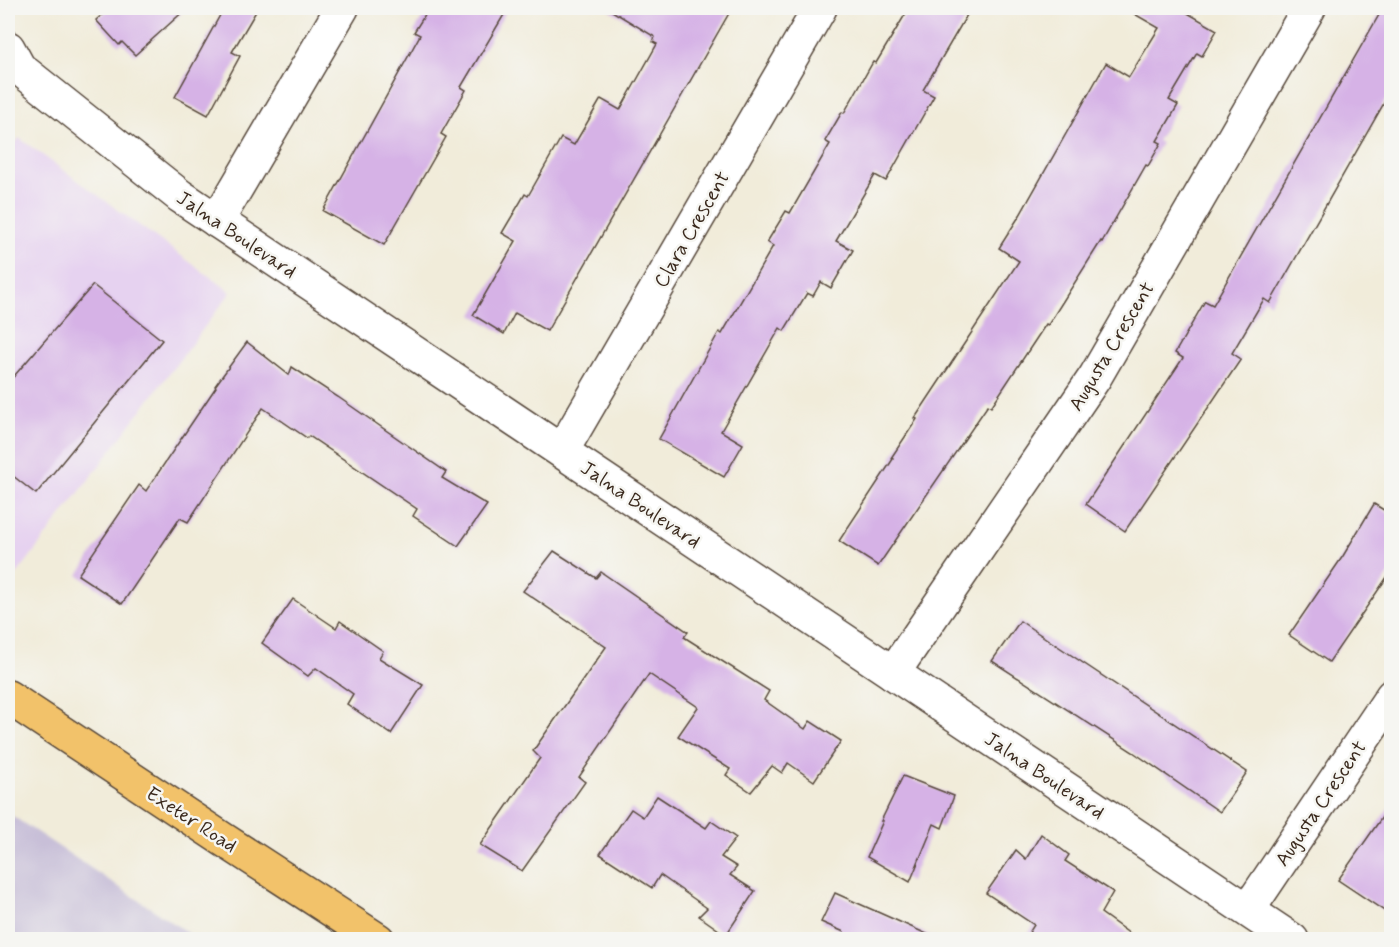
<svg xmlns="http://www.w3.org/2000/svg" width="1399" height="947" font-family="Mynerve,sans-serif">
<style>
.built{fill:#e6d2f0}
.industrial{fill:#c8bfd8}
.building{fill:#d6b2e6}
.lines{fill:none;stroke-linecap:round;stroke-linejoin:round}
.minor-casing{stroke:#56473a;stroke-width:36}
.major-casing{stroke:#56473a;stroke-width:36}
.minor{stroke:#fff;stroke-width:33}
.major{stroke:#f2c26a;stroke-width:33}
.labels{text-anchor:middle;stroke-width:5;stroke-linejoin:round;paint-order:stroke}
.street-label{font-size:20px;fill:#3b2a1e;stroke:#f6f6f2}
</style>
<rect width="100%" height="100%" fill="#f6f6f2"/>
<filter id="ink" filterUnits="userSpaceOnUse"><feTurbulence type="fractalNoise" baseFrequency=".0167" numOctaves="2"/><feDisplacementMap in="SourceGraphic" scale="12" xChannelSelector="R" yChannelSelector="G"/><feConvolveMatrix kernelMatrix="1 2 1 2 8 2 1 2 1" color-interpolation-filters="sRGB"/></filter>
<filter id="wash" filterUnits="userSpaceOnUse"><feTurbulence type="fractalNoise" baseFrequency=".008" numOctaves="4" result="noise"/><feDisplacementMap in="SourceGraphic" scale="24" xChannelSelector="R" yChannelSelector="G"/><feGaussianBlur stdDeviation="1.35" result="paint"/><feColorMatrix in="noise" values="0 0 0 0 0 0 0 0 0 0 0 0 0 0 0 0 0 1.4 0 .05"/><feComposite in="paint" operator="in"/></filter>
<g filter="url(#wash)">
<rect width="100%" height="100%" fill="#f1ecda"/>
<path class="built" d="M19,138L231,292L8,586V153Z"/>
<path class="industrial" d="M8,813L197,939H8Z"/>
<g id="blocks">
<g class="building">
<path d="M110,8H187L135,55L122,42L119,45L96,20Z"/>
<path d="M224,8H258L232,52L240,56L208,115L175,97Z"/>
<path d="M429,8H508L461,87L466,90L441,134L446,137L384,245L323,211L420,35L414,32Z"/>
<path d="M607,8H732L547,331L515,313L504,334L473,315L516,241L502,233L525,194L528,196L561,138L574,145L601,99L620,110L657,44L653,42L655,37Z"/>
<path d="M909,8H971L923,90L934,96L886,181L875,175L836,241L853,250L831,288L821,282L813,296L807,293L784,331L780,328L721,431L743,444L724,477L659,439L719,332L722,334L773,246L767,242L786,211L790,213L830,144L825,141L842,112L844,113L873,62L876,63Z"/>
<path d="M1124,8H1179L1217,30L1202,56L1197,53L1169,100L1178,105L1157,141L1161,143L1148,166L1146,165L1102,242L1101,241L1048,325L1046,324L991,407L988,405L878,566L839,541L893,459L891,458L917,419L915,418L1019,261L999,248L1020,215L1106,63L1129,77L1159,28Z"/>
<path d="M1383,8H1392V89L1270,303L1264,299L1232,353L1241,359L1125,531L1086,504L1183,358L1175,353L1205,301L1213,305Z"/>
<path d="M93,285L162,340L36,494L8,472V383Z"/>
<path d="M247,342L289,375L292,367L338,397L446,472L442,478L487,505L458,546L413,516L417,509L309,436L307,438L263,408L188,522L180,518L122,604L78,575L139,485L146,491L216,387L215,386Z"/>
<path d="M1374,504L1392,515V570L1329,662L1289,635L1343,556Z"/>
<path d="M554,551L596,578L601,572L688,632L684,637L769,691L764,700L805,729L810,721L841,741L814,781L788,763L782,773L772,766L751,792L726,775L730,769L678,736L698,707L649,674L579,777L585,782L522,871L480,845L540,758L533,751L606,647L523,591Z"/>
<path d="M293,599L336,628L340,621L383,651L379,658L423,685L391,734L347,704L353,694L316,668L308,676L262,643Z"/>
<path d="M1020,621L1247,772L1220,812L1133,752L992,661Z"/>
<path d="M903,776L954,796L942,828L934,824L910,882L867,857L883,821H881Z"/>
<path d="M657,796L706,828L711,821L736,838L721,857L737,867L730,875L755,891L726,935L699,916L707,908L660,875L652,888L600,854L631,809L643,817Z"/>
<path d="M1392,803V916L1338,880Z"/>
<path d="M1041,834L1069,855L1065,861L1113,892L1101,913L1137,939H1025L1034,925L986,893L1016,850L1026,859Z"/>
<path d="M835,893L938,939H841L844,932L821,922Z"/>
</g>
</g>
</g>
<g filter="url(#ink)">
<use href="#blocks" fill-opacity="0" stroke="#56473a" stroke-width="1.5"/>
<g class="lines">
<defs>
<g id="minor">
<path d="M8,48L19,68L180,196L1292,940"/>
<path d="M217,221L342,8"/>
<path d="M562,451L820,8"/>
<path d="M893,673L1095,377L1309,8"/>
<path d="M1248,910L1392,696"/>
</g>
<path id="major" d="M8,697L224,840L378,940"/>
</defs>
<use href="#minor" class="minor-casing"/>
<use href="#major" class="major-casing"/>
<use href="#minor" class="minor"/>
<use href="#major" class="major"/>
</g>
</g>
<g class="labels">
<g class="street-label">
<text transform="translate(691 229) rotate(-60)" y="7">Clara Crescent</text>
<text transform="translate(237 234) rotate(34)" y="7">Jalna Boulevard</text>
<text transform="translate(1111 346) rotate(-59)" y="7">Augusta Crescent</text>
<text transform="translate(641 504) rotate(34)" y="7">Jalna Boulevard</text>
<text transform="translate(1045 775) rotate(34)" y="7">Jalna Boulevard</text>
<text transform="translate(1320 803) rotate(-56)" y="7">Augusta Crescent</text>
<text transform="translate(192 819) rotate(33)" y="7">Exeter Road</text>
</g>
</g>
<rect width="1399" height="947" fill="none" stroke="#f6f6f2" stroke-width="30"/>
</svg>
